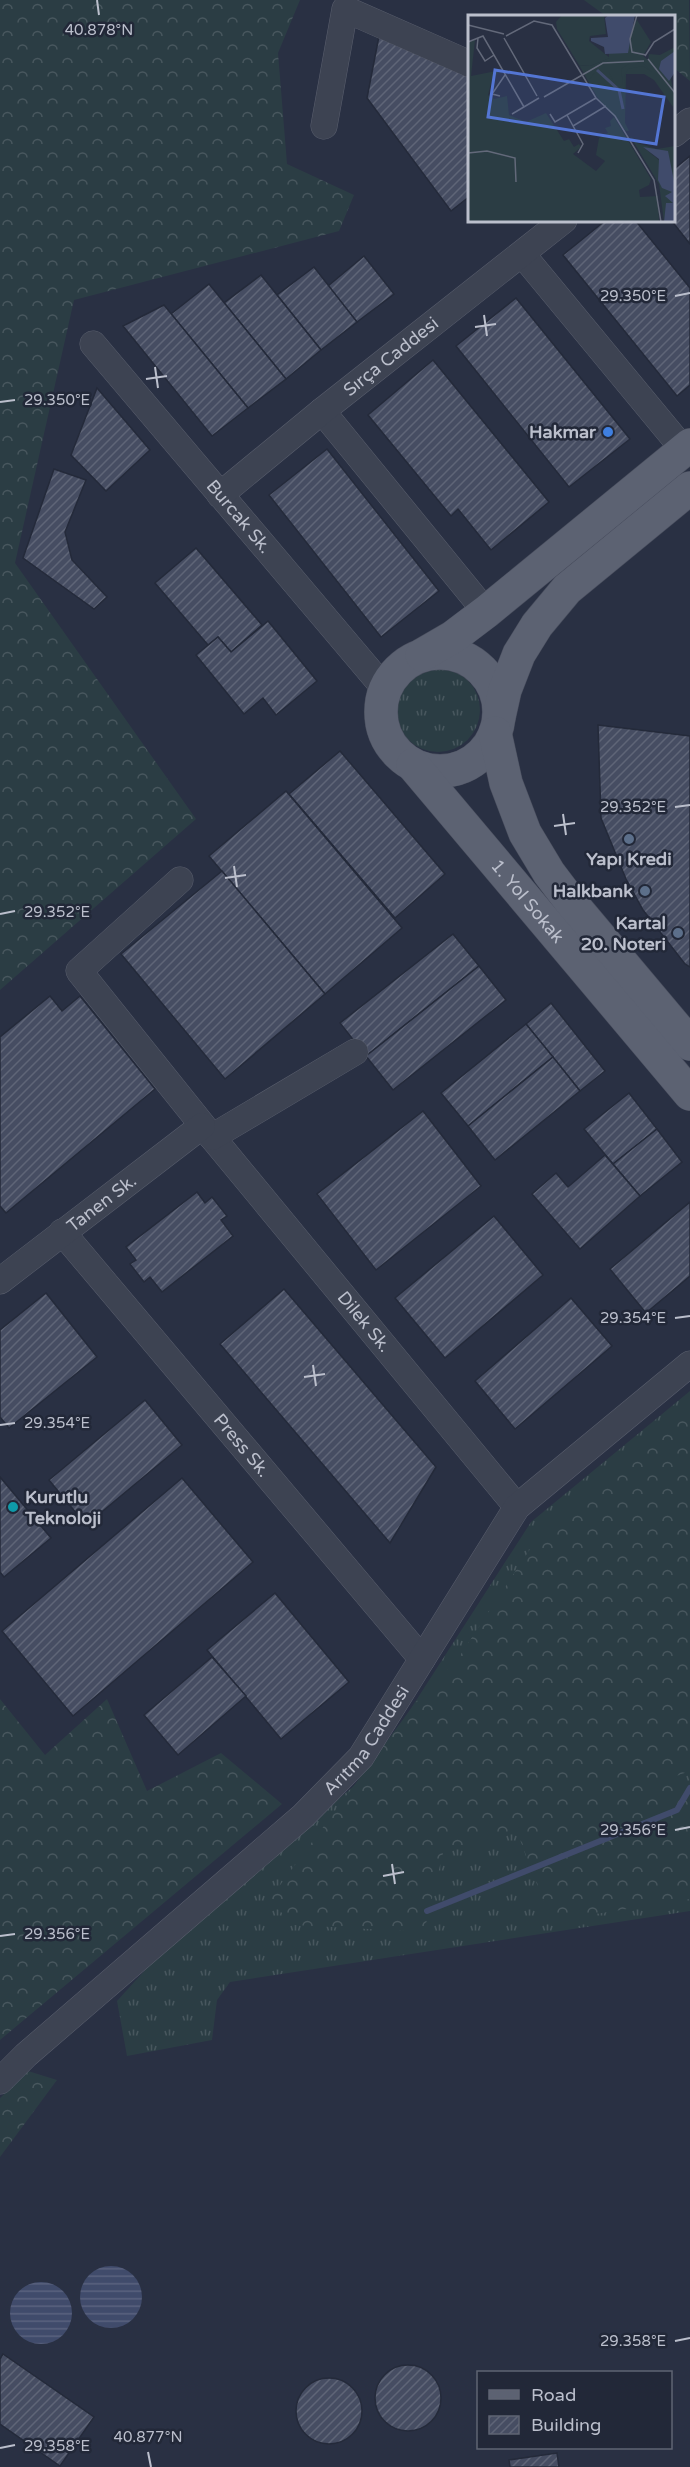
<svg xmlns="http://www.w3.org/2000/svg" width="690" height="2467" font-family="'Varela Round',sans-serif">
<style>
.grass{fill:url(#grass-tufts)}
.forest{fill:url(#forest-crowns)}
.water{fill:url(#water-rules)}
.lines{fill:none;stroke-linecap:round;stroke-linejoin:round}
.stream{stroke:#404b6b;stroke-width:6}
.building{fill:url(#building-hatch);stroke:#242a3a;stroke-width:1.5}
.minor-casing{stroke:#595e6d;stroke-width:27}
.major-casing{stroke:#474c5c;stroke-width:34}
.minor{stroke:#3d4352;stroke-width:26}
.major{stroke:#5c6272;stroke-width:33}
.ticks{fill:none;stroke:#bbbfcc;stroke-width:2}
.shop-dot{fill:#3f7fe0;stroke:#222838;stroke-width:2}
.service-dot{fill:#5c6f8a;stroke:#222838;stroke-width:2}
.culture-dot{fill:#0f9aa8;stroke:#222838;stroke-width:2}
.labels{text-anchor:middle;stroke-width:5;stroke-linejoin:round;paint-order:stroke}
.street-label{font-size:18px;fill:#bbbfcc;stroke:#222838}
.poi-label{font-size:18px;font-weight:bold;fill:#bbbfcc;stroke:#222838;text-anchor:end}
.inset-river{fill:none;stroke:#404b6b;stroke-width:3}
.inset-road{fill:none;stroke:#63697a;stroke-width:1.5}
.view{fill:#5476d4;fill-opacity:0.15;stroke:#5476d4;stroke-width:3}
.inset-edge{fill:none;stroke:#bbbfcc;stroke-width:3}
.ticks-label{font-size:15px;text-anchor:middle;fill:#bbbfcc;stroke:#222838;stroke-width:5;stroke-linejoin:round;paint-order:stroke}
</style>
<defs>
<pattern id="grass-tufts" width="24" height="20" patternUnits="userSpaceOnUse" patternTransform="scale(1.5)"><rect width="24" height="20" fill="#2b3d44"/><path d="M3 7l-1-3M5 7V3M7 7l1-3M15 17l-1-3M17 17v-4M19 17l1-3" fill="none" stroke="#48575e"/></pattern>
<pattern id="forest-crowns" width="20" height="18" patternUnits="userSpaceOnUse" patternTransform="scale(1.5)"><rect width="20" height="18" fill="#2b3d44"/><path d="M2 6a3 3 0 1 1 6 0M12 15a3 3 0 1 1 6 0" fill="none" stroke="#48575e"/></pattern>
<pattern id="water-rules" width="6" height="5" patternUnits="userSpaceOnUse" patternTransform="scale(1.5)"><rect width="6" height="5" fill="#404b6b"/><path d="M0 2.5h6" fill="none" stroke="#5a637f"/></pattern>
<pattern id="building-hatch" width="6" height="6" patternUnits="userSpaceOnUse" patternTransform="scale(1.5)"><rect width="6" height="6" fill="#464d62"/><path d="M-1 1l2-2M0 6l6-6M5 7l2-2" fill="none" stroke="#5f6577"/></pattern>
</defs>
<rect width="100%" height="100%" fill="#293043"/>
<g class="grass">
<circle cx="438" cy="710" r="42"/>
<path d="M690,1391V1911L230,1982L217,2000L212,2040L127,2056L117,2001L167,1946L370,1772L531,1522Z"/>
</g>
<g class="forest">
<path d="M0,0H300L278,53L287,164L354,195L339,231L74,300L15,563L196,819L0,990Z"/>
<path d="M584,0H689L690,81L674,68V16H606Z"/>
<path d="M690,1411V1771L660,1782L690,1787V1899L551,1921L516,1829L443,1853L424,1932L294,1925L269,1900L413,1706L457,1660L542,1531Z"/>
<path d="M0,1699L45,1755L107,1699L147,1791L221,1753L282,1804L0,2040Z"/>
<path d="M28,2071L57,2080L0,2157V2098Z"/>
</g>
<g class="water">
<circle cx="111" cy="2297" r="31"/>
<circle cx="41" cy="2313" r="31"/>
</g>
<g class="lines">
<path class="stream" d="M427,1911L677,1810L690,1788"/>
</g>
<g class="building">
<path d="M380,31L470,69V196L451,211L367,98Z"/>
<path d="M690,156V244L671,220H674V169Z"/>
<path d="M606,220H635L690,288V385L677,396L563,255Z"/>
<path d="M364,256L394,294L357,322L328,286Z"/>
<path d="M314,267L357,322L321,350L277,295Z"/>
<path d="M261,275L321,350L286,379L224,303Z"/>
<path d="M209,284L286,379L248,408L171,314Z"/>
<path d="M516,298L630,439L569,487L456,346Z"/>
<path d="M164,305L248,408L212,436L123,326Z"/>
<path d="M433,360L549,502L491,550L458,509L451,516L368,415Z"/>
<path d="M97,388L150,450L106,491L71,455Z"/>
<path d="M327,449L439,591L381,637L269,495Z"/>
<path d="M54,469L86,480L65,532L72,560L107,597L94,609L23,558Z"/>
<path d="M196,548L262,625L231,652L218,637L208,645L155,583Z"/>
<path d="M268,621L317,681L276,715L263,698L244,714L196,655L218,637L231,652Z"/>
<path d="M598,725L690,736V967L685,964L643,910L626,879L601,818Z"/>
<path d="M340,751L445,874L395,918L289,794Z"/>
<path d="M286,791L402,928L325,994L209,856Z"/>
<path d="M222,871L325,994L225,1079L121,954Z"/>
<path d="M453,934L479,966L366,1056L340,1023Z"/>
<path d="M479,966L506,1000L393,1090L366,1056Z"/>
<path d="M50,996L62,1011L80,996L155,1089L6,1213L0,1206V1037Z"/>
<path d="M551,1003L605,1071L580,1091L526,1024Z"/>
<path d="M526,1024L553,1057L468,1126L441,1093Z"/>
<path d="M553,1057L580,1091L495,1160L468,1126Z"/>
<path d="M629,1093L657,1129L613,1164L584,1129Z"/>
<path d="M423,1111L481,1186L376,1270L317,1194Z"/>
<path d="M657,1129L682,1162L640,1196L613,1164Z"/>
<path d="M605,1155L640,1196L580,1249L532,1194L556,1173L568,1187Z"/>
<path d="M197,1192L205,1203L212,1197L227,1216L221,1220L233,1236L162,1292L150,1277L144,1282L130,1264L136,1260L126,1247Z"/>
<path d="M690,1202V1276L646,1313L610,1269Z"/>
<path d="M494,1216L543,1275L445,1358L395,1298Z"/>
<path d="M284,1289L436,1467L390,1543L220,1344Z"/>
<path d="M46,1293L97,1357L9,1428L0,1417V1330Z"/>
<path d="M571,1298L612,1346L515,1429L475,1381Z"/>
<path d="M145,1400L182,1445L86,1525L49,1480Z"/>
<path d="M0,1477L51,1538L4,1577L0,1572Z"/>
<path d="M182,1478L253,1562L73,1716L2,1631Z"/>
<path d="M275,1593L349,1682L281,1739L207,1650Z"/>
<path d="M212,1657L246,1696L178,1755L144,1715Z"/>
<path d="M3,2354L94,2417L60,2466L0,2424V2359Z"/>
<circle cx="408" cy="2398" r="33"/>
<circle cx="329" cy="2411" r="33"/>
<path d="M557,2453L559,2467H510L509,2460Z"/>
</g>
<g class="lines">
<defs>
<g id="minor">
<path d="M324,126L345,9L470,64"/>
<path d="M674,134L690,121"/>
<path d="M522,254L684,450"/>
<path id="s1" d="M93,344L385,689"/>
<path d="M322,411L486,612"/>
<path id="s2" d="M220,495L322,411L564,220"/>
<path id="s3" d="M180,880L79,971L212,1137L517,1507"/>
<path d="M212,1137L355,1052"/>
<path id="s4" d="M62,1232L422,1659"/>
<path id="s5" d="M0,1281L202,1126"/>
<path id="s6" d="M0,2081L26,2055L303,1816L361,1757L517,1507L690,1364"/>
</g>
<g id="major">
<circle cx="440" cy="712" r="59"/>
<path d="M422,655L453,637L486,612L690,445"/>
<path d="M499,717L505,690L519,654L537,625L567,589L690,488"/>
<path d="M495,733L506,783L525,833L549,873L574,906L690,1044"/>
<path id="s7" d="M413,765L690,1094"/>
</g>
</defs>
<use href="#minor" class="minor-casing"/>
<use href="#major" class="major-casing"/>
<use href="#minor" class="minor"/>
<use href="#major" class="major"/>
</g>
<path class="ticks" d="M97,0L99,15M675,296L690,293M484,315L487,336M475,327L496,324M155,367L158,388M146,379L167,376M0,402L15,400M675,807L690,805M563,814L566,835M554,826L575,823M234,866L237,887M225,878L246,875M0,914L15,911M675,1318L690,1316M313,1365L316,1386M304,1377L325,1374M0,1425L15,1423M675,1830L690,1827M392,1864L395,1884M383,1876L404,1872M0,1936L15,1934M675,2341L690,2338M0,2448L15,2445M148,2452L151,2467"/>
<circle class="shop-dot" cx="608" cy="432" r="6"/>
<g class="service-dot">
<circle cx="629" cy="839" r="6"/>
<circle cx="645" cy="891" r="6"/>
<circle cx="678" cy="933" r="6"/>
</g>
<circle class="culture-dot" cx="13" cy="1507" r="6"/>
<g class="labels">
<g class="street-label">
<text dy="6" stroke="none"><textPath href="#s2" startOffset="220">Sırça Caddesi</textPath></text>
<text dy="6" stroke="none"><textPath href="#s1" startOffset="226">Burcak Sk.</textPath></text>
<text dy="6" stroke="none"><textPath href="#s7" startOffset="178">1. Yol Sokak</textPath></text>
<text dy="6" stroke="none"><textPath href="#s5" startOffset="128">Tanen Sk.</textPath></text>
<text dy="6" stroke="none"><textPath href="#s3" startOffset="588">Dilek Sk.</textPath></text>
<text dy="6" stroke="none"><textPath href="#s4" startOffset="279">Press Sk.</textPath></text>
<text dy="6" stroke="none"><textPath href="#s6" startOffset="502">Arıtma Caddesi</textPath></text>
</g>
<g class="poi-label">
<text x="596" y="438">Hakmar</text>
<text x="629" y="865" text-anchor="middle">Yapı Kredi</text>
<text x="633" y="897">Halkbank</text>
<text x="666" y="929">Kartal<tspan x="666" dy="21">20. Noteri</tspan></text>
<text x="25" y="1503" text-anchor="start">Kurutlu<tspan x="25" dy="21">Teknoloji</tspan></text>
</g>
</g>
<g transform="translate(468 15)">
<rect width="207" height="207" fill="#293043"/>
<path d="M169,5L183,27L175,41L180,45L181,39L192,40L207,32L203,65L207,85L205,92L186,65L176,59H158L157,108L161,116H158L129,82L111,50L122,51L141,43V37L156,26Z" fill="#2b3d44"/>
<path d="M7,25L3,61L33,55L24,64L20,80L26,84L39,81L41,100L58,107L78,98L96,126L101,124L106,132L111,129L113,132L105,139L128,156L137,146L128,140L131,123L140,118L137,113L143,111L142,106L146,102L183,164L181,170L171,175L172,182L190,181L191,207H0V32L2,26ZM162,48H175L184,57L175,51L160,54L156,62L157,85L150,87L156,94L152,104L130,82L121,65L127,57H141L149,75L155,69L153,54ZM162,121L169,128L189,134L207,131V171L199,144L175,132L191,145L198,173L204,177L205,188H199L196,207L191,169Z" fill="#2b3d44"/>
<path d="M94,0H136L138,19L122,21L121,26L142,43L122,51L111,50L89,14L88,7Z" fill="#2b3d44"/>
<path d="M141,0H167L160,38L137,39L136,32L123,26V23L140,22L137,3ZM207,36V57L201,66L191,54L193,46ZM175,132L200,136L207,171V207H196L198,188H205L197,181L204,177L194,173L190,165L191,144Z" fill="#404b6b"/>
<path class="inset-river" d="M129,55L151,75L155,94"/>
<path class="inset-road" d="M169,0L162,24L164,37L178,40M0,10L36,19M38,21L66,6L84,10L128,83L147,101L186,165L193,207M10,23L9,33L17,46L26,40M36,23L69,81M0,27L15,21L56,92M177,41L186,27L207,14M180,44L207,78M32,81L24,79L37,60M76,82L135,48L176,46M44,99L71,83M82,99L87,107L128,83M99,100L115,129L110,138M105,111L138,91M0,138L19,136L47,143L48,167"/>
<path class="view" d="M27,55L196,82L188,129L20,102Z"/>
<rect width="207" height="207" class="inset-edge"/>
</g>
<g class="ticks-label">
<text x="99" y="35">40.878°N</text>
<text x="633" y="301">29.350°E</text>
<text x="57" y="405">29.350°E</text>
<text x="633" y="812">29.352°E</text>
<text x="57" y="917">29.352°E</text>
<text x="633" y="1323">29.354°E</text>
<text x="57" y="1428">29.354°E</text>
<text x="633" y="1835">29.356°E</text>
<text x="57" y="1939">29.356°E</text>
<text x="633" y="2346">29.358°E</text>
<text x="148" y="2442">40.877°N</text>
<text x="57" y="2451">29.358°E</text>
</g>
<rect x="477" y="2371" width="195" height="78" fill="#222838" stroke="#5f6473" stroke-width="1.5"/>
<rect x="489" y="2390" width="30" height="9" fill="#5c6272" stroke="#5f6473" stroke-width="1.5"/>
<text x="531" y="2401" font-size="18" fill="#bbbfcc">Road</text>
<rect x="489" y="2416" width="30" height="18" fill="url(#building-hatch)" stroke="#5f6473" stroke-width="1.5"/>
<text x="531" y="2431" font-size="18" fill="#bbbfcc">Building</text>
</svg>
